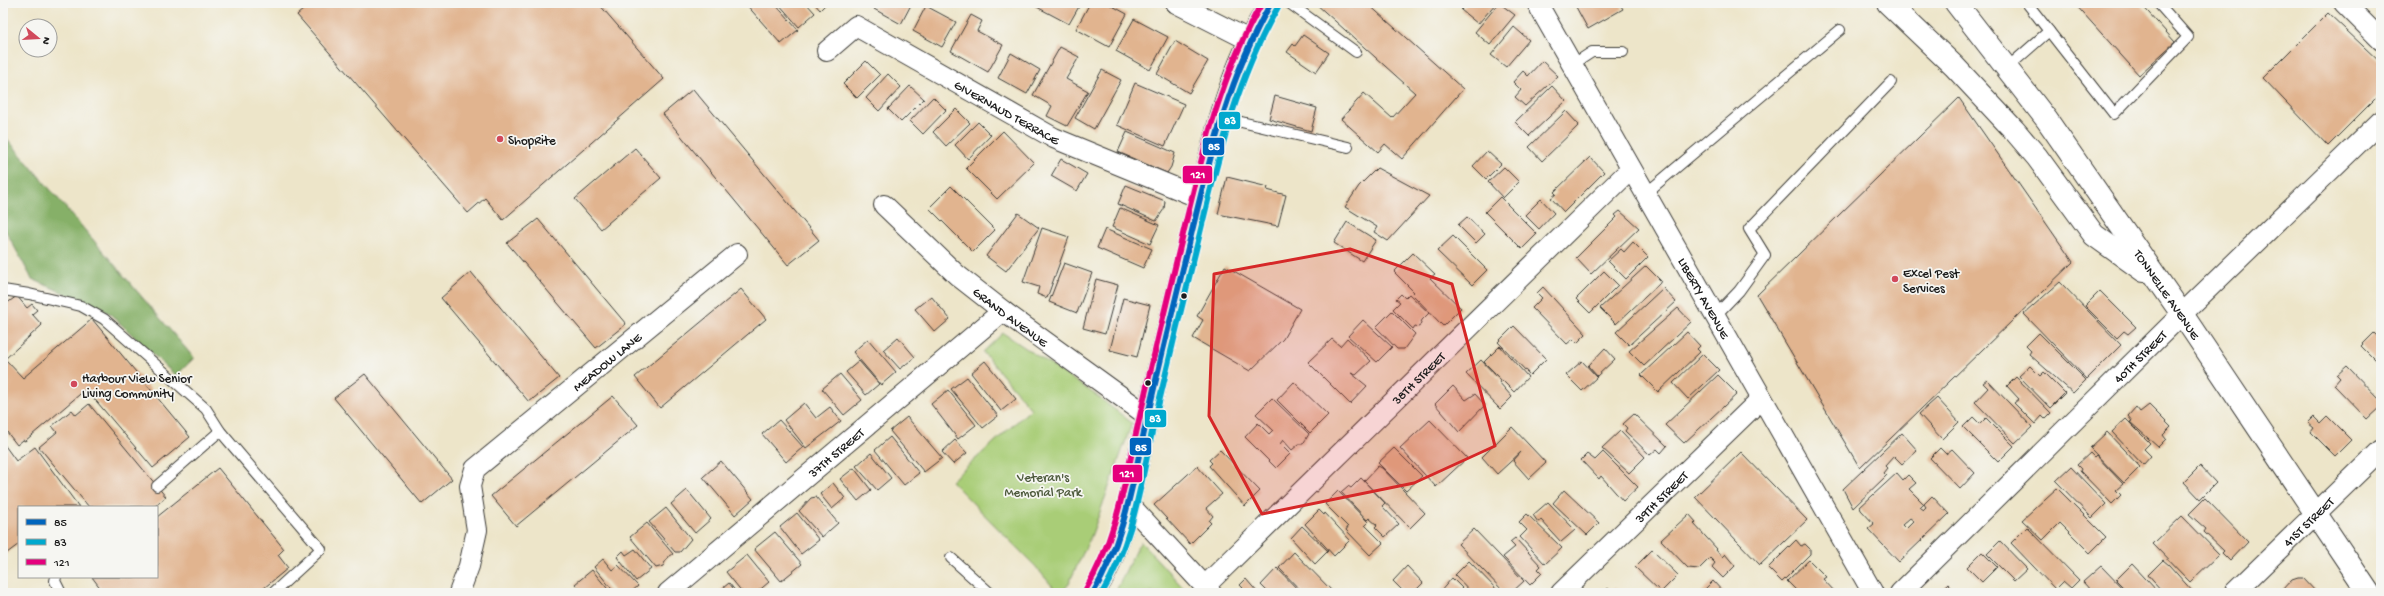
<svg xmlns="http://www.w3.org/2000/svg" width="2384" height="596" font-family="'Gochi Hand',sans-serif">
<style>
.green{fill:#a9cd77;stroke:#62744a}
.forest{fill:#86b068;stroke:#516642}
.building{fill:#e1b48f;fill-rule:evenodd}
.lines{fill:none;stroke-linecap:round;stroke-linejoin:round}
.lane-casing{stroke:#3b3a36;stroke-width:12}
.street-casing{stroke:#3b3a36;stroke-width:22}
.secondary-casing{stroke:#3b3a36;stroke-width:24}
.primary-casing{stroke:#3b3a36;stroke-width:24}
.lane{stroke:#fff;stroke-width:10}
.street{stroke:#fff;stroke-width:20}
.secondary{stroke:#fff;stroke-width:22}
.primary{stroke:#fff;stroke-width:22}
.bus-1-casing{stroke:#f6f6f2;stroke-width:9}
.bus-2-casing{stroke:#f6f6f2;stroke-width:9}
.bus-3-casing{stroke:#f6f6f2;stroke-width:9}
.bus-1{stroke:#0065bd;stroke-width:6}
.bus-2{stroke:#00a9ce;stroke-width:6}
.bus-3{stroke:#e5007d;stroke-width:6}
.marked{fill:#d62828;fill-opacity:0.2;stroke:#d62828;stroke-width:3;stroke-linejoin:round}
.poi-dot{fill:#d1495b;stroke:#f6f6f2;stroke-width:1.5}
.bus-dot{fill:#1c1c1c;stroke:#f6f6f2;stroke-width:1.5}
.labels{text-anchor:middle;stroke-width:3.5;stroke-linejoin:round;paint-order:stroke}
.street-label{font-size:13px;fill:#1c1c1c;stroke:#f6f6f2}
.poi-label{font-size:13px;fill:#1c1c1c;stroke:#f6f6f2;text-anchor:start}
.park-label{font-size:13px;fill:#4d5a3c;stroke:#f6f6f2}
.line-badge{stroke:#f6f6f2;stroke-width:1.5}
.badge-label{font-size:11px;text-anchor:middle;font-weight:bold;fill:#fff}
</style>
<rect width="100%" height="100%" fill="#f6f6f2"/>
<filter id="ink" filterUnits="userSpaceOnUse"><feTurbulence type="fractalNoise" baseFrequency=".025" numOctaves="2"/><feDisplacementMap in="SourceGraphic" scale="8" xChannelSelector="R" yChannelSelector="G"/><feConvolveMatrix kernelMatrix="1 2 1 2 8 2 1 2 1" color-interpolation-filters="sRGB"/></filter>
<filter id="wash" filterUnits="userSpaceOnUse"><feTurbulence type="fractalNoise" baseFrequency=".012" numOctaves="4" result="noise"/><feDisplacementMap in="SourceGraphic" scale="16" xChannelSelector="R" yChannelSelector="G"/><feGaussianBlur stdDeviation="0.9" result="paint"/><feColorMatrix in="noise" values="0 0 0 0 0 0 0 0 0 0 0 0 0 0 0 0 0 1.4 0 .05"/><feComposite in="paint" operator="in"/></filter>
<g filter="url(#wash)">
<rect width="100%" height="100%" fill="#ede5c9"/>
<g class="green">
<path d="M1003,333L1096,395L1132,423L1092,534L1068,585L1061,593H1058L1036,567L951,481L1031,409L983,352Z"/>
<path d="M1141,542L1188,593H1115L1137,547Z"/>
</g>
<path class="forest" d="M3,134L194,358L176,376L109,313L32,279L3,226Z"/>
<g id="blocks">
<g class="building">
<path d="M311,3H598L664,79L503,220L485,198L468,213L297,15Z"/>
<path d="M745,3H774L798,30L781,44Z"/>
<path d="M778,3H806L815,13L799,27Z"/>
<path d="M814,3H827L820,10Z"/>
<path d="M877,3H912L901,24L874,9Z"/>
<path d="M1037,3H1081L1069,24L1035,6Z"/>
<path d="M1090,3H1107L1127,14L1109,47L1076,29Z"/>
<path d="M1315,3H1367L1463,89L1402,159L1385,144L1378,152L1341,119L1364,93L1392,118L1415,93Z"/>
<path d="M1468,3H1496L1478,24L1461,10Z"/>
<path d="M1499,3L1515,15L1490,45L1475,32Z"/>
<path d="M1584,3H1619L1623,9L1588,29L1576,7Z"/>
<path d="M2074,3H2140L2175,42L2139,75Z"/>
<path d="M926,6L956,22L942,47L913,31Z"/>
<path d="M2328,13L2381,63V93L2328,146L2263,78Z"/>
<path d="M971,15L982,21L977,31L1003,45L988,72L951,51Z"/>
<path d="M1134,19L1168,37L1150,70L1116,51Z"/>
<path d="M1514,27L1529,40L1506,67L1491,55Z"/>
<path d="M1303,35L1329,53L1316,72L1287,52L1293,44L1295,46Z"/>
<path d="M1175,41L1208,61L1189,93L1157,74Z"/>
<path d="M1060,47L1079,57L1066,79L1088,91L1067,126L1047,116L1052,106L1033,95Z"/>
<path d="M1011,53L1040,70L1027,94L998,78Z"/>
<path d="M866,61L880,75L857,98L843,84Z"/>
<path d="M1542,61L1558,76L1525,106L1515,97L1521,90L1513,82L1523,71L1528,76Z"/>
<path d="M1102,70L1121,80L1094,129L1075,118Z"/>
<path d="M888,74L901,87L879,111L866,98Z"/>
<path d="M1135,83L1184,104L1165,146L1117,125Z"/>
<path d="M910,86L924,99L901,122L888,109Z"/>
<path d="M1552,86L1566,101L1529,136L1515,122Z"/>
<path d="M693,89L819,240L788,265L663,114Z"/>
<path d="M1275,96L1317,108L1311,131L1269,119Z"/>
<path d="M933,97L946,110L923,134L910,121Z"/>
<path d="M1959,98L2073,262L1860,468L1757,295Z"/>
<path d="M956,109L970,123L946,146L933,132Z"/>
<path d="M1566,111L1579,125L1542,161L1529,147Z"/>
<path d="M978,122L991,135L968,159L955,145Z"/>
<path d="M1003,131L1034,163L997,199L966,168Z"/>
<path d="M1127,132L1175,153L1171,167L1167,173L1118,152Z"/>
<path d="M635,148L661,178L601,229L575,199Z"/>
<path d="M1487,151L1501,164L1486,179L1473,166Z"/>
<path d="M1590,157L1604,172L1564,212L1551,198L1556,194L1554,192Z"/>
<path d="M1061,159L1087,174L1077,191L1051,176Z"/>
<path d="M1504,167L1519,182L1503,198L1488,182Z"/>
<path d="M1377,168L1429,196L1388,241L1374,232L1377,227L1345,207L1359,186Z"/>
<path d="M1227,177L1268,187L1267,190L1286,195L1278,226L1218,214Z"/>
<path d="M1126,185L1165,201L1164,209L1156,221L1118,204Z"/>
<path d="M951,186L995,230L973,252L929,208Z"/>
<path d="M1500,197L1537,234L1522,249L1485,212Z"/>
<path d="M1541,199L1554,213L1539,229L1525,215Z"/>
<path d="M1120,208L1159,225L1150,244L1112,227Z"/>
<path d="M1620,211L1639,228L1591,274L1576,258L1617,217L1615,215Z"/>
<path d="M1018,213L1039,228L1006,271L986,256Z"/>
<path d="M1467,217L1485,234L1476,243L1458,225Z"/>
<path d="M538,219L626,324L596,348L507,243Z"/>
<path d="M1347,222L1376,240L1362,261L1334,243Z"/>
<path d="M1042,228L1069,237L1047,298L1037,294L1039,287L1023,282Z"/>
<path d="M1105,229L1152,249L1143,268L1097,248Z"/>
<path d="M1453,236L1487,270L1472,285L1437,251Z"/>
<path d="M1633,242L1648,257L1626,279L1608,261L1621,249L1624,252Z"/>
<path d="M1413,253L1435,274L1430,278L1461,308L1443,326L1412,294L1414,292L1394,272Z"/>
<path d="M1064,263L1092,273L1077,313L1049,302Z"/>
<path d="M1225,266L1300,309L1283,339L1250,371L1193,338L1203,320L1197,316Z"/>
<path d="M1646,266L1661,281L1659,284L1616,324L1600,308Z"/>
<path d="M1604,271L1618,285L1590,313L1576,299Z"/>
<path d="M471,272L559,378L529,402L441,298Z"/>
<path d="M1096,279L1118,285L1105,334L1083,328Z"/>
<path d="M2060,282L2121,345L2087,379L2024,314Z"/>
<path d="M1543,287L1586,334L1577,343L1573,339L1567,344L1532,308L1542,298L1537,293Z"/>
<path d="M1663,288L1676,302L1629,345L1616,332Z"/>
<path d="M741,289L766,319L660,408L635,377Z"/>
<path d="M2100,291L2136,327L2128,334L2124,331L2117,338L2085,306Z"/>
<path d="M1401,294L1405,298L1409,294L1429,313L1422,320L1419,327L1415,326L1413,329L1393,309L1400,302L1396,299Z"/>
<path d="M17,296L27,308L32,304L37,310L32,314L42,325L5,359L23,378L92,319L190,437L153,468L86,389L25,441L23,440L17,445L3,427V306Z"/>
<path d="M931,296L950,319L935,332L915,309Z"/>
<path d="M1123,298L1150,305L1137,357L1110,350Z"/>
<path d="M1678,308L1691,322L1644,366L1629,351Z"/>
<path d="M1392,311L1415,334L1404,349H1397L1376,327Z"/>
<path d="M1363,320L1392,347L1377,362L1348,336Z"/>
<path d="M1514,326L1546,359L1530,375L1498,342Z"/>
<path d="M1687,332L1700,346L1697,349L1700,352L1658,392L1641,375Z"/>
<path d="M2039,333L2086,380L2073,393L2029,354L2031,351L2026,346Z"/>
<path d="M2374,333L2381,340V366L2361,346Z"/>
<path d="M898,337L915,357L900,369L883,350Z"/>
<path d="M1347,338L1371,361L1356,375L1351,373L1367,386L1350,404L1308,362L1332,339L1340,346Z"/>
<path d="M868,339L896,372L881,385L853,352Z"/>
<path d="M1500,346L1528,377L1514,392L1484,362Z"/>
<path d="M1605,348L1615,359L1597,376L1588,366Z"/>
<path d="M1703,354L1719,370L1688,399L1673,383Z"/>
<path d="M1481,360L1501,381L1499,382L1512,397L1500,409L1466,374Z"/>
<path d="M859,361L879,384L866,395L846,372Z"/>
<path d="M985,361L1016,399L1001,411L971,373Z"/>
<path d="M1582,361L1597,377L1582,391L1566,375Z"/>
<path d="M2030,366L2040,376L2044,372L2065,393L2050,408L2019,376Z"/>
<path d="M2347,366L2381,401V406L2367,419L2334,385L2340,378L2337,375Z"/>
<path d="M365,374L452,479L422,504L334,398Z"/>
<path d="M840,374L862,400L844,415L822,389Z"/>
<path d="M1718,375L1737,394L1684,443L1665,425Z"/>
<path d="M967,377L998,416L983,428L951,389Z"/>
<path d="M2016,377L2051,413L2045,419L2042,416L2035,424L2014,403L2019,399L2007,386Z"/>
<path d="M1987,380L2032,427L2015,443L1975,402L1988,388L1983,383Z"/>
<path d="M1294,382L1328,415L1310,433L1277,400Z"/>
<path d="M1453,386L1466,400L1475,394L1485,405L1459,432L1435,404Z"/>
<path d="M948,390L976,425L958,439L931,404Z"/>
<path d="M613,396L638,425L516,526L491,496Z"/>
<path d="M1272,398L1309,434L1303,444H1299L1292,450L1283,440L1280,444L1290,454L1276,468L1245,437L1258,423L1269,434L1273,430L1256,414Z"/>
<path d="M1937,398L1959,422L1942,439L1919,414Z"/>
<path d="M804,403L816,418L830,407L841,421L806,448L784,420Z"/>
<path d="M89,404L166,497L154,507H89L39,447L57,432L52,426L72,410L76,415Z"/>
<path d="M2149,405L2171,427L2163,435L2166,439L2158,447L2130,422L2132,421L2128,416L2136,407L2140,412Z"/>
<path d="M1634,414L1667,446L1661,453L1657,449L1650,455L1625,431L1627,428L1623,424Z"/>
<path d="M2327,416L2351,440L2335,456L2311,432L2314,428L2308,423L2314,417L2320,423Z"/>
<path d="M907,417L942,458L924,472L890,431Z"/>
<path d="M1973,417L1980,424L1986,418L2014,446L1998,462L1963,427Z"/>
<path d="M2126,419L2150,443L2144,449L2151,456L2143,465L2112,432Z"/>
<path d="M779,420L803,447L786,462L762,434Z"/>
<path d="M1430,420L1467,458L1436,487L1400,448Z"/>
<path d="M1512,427L1546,463L1529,479L1513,461L1521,452L1497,474L1482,457Z"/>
<path d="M1620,431L1645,457L1629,473L1602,448Z"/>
<path d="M2107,432L2140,467L2124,483L2090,448Z"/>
<path d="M1902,433L1917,450L1902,464L1894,456L1885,466L1887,468L1883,473L1886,476L1853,508L1843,489Z"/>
<path d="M890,437L919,473L904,485L875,450Z"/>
<path d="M955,440L967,453L953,464L942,452Z"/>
<path d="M3,443L16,461L35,447L79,507H19V544L3,556Z"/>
<path d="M1394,448L1422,476L1406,491L1378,463Z"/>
<path d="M1940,448L1946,454L1952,449L1975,473L1960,489L1930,458Z"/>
<path d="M1220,450L1260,491L1245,506L1209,466L1212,463L1209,460Z"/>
<path d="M1603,452L1638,487L1623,501L1601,476L1599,479L1581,460L1587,454L1595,460Z"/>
<path d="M1741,452L1807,520L1760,565L1695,497Z"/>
<path d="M871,453L891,478L877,490L856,466Z"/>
<path d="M2090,453L2094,457L2096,455L2123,484L2116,490L2121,495L2112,504L2080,471L2081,469L2077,465Z"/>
<path d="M721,461L753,499L735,515L703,477Z"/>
<path d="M1197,466L1222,494L1206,508L1213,516L1209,521L1211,523L1190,544L1154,505Z"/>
<path d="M1378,466L1382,468L1425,513L1410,528L1364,481Z"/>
<path d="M2200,466L2216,483L2200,499L2184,482Z"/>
<path d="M2071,467L2106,504L2092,518L2056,481Z"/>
<path d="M218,468L284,549L278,555L288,568L258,593H104L92,577H157V517Z"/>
<path d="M854,468L871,490L858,501L840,479Z"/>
<path d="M1897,473L1903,480L1908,475L1916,483L1909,489L1924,504L1920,508L1923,510L1926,507L1924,504L1932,496L1949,514L1899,562L1868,529L1874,524L1861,510L1860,507ZM1910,518L1914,521L1906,529L1902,525Z"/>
<path d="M1361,478L1385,503L1382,506L1399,524L1385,537L1375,527L1377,525L1369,518L1367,520L1341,492L1348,486L1351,488Z"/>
<path d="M833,483L845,498L832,509L820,494Z"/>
<path d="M2057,488L2106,537L2090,553L2060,523L2043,540L2022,520Z"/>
<path d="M687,490L711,519L695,533L671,504Z"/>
<path d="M1564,490L1599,523L1587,535L1553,503Z"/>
<path d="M1338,491L1368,522L1365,525L1383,543L1370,555L1346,530L1348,527L1325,504Z"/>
<path d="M816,497L838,523L822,537L799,511L811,498Z"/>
<path d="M2205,498L2248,542L2230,561L2222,553L2224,551L2204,532L2206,529L2189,514Z"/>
<path d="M1548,502L1575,530L1561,542L1541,520L1538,522L1533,515Z"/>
<path d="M666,508L691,539L680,552H675L649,522Z"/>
<path d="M1319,510L1324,515L1325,513L1350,540L1334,556L1305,524Z"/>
<path d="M797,513L819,540L801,554L780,527Z"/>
<path d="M1527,514L1562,548L1545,564L1520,537L1527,530L1519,522Z"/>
<path d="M1689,514L1696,522L1694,524L1717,549L1716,550L1722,557L1725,554L1735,566L1723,578L1712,567L1715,563L1710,558L1699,569L1688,568L1661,540Z"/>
<path d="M2182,516L2219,554L2190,582L2153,544Z"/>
<path d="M647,523L673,554L667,558L663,566L656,568L630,537Z"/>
<path d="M1302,526L1328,551L1315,564L1291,538Z"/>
<path d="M2027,527L2079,580L2071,588L2063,581L2055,589L2011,543Z"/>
<path d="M1474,529L1524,581L1511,593H1505L1458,544Z"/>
<path d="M775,532L802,564L781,581L754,549Z"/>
<path d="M1515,538L1541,566L1538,569L1542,573L1530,585L1503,557L1515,547L1510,542Z"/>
<path d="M1796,540L1801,546L1805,544L1810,549V554L1782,582L1768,568Z"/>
<path d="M2000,541L2027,569L2014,581L1987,554Z"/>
<path d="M635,549L651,569L636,581L617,557L623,551L626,555Z"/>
<path d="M1652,550L1678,575L1661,592L1635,567Z"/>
<path d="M1294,552L1334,593H1303L1279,568Z"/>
<path d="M1982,552L1997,567L1982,582L1967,567Z"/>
<path d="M747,555L769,582L756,593H743L726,572Z"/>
<path d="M603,559L612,570L618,565L638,586L630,593H615L594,567Z"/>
<path d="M1809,560L1826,577L1823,579L1836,593H1799L1787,581Z"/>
<path d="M2163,560L2169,565L2194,593H2164L2153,581L2148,575Z"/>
<path d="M1469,561L1500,593H1472L1455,575Z"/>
<path d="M2132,564L2159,593H2129L2116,580Z"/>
<path d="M1407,566L1423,583L1413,593H1405L1393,581Z"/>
<path d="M2101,566L2127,593H2093L2083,582Z"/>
<path d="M1277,568L1301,593H1269L1261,585Z"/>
<path d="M592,570L611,593H583L575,584Z"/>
<path d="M1452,578L1467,593H1439Z"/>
<path d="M2298,578H2303L2317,593H2286L2283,590L2292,580Z"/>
<path d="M1246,579L1258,593H1238L1243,588L1240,585Z"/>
<path d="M1713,581L1724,593H1701Z"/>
<path d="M729,583L737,593H717Z"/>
<path d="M1948,584L1957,593H1938Z"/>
<path d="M1608,588L1611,592L1615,588L1620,593H1604Z"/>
</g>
</g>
</g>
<g filter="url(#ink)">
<use href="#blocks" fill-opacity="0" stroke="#3b3a36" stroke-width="1"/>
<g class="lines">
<defs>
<g id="lane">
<path d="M1289,3L1356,52"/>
<path d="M2027,3L2114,114L2188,37L2158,3"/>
<path d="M1572,65L1592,52H1623"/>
<path d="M2008,67L2049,31"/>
<path d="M1220,117L1348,147"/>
<path d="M1645,194L1840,30"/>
<path d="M3,290L29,294L81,306L104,319L206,409L220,431L321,549L273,593"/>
<path d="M1714,317L1739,291L1765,255L1749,229L1891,82"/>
<path d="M157,486L220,431"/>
<path d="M951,558L990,593"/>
<path d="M56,577L55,581L61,593"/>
</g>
<g id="street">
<path d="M1176,3L1249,40"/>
<path id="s1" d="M1537,3L1873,593"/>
<path d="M2344,3L2381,40"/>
<path id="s2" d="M827,51L856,26L1054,138L1200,198"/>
<path id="s3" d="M884,205L957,275L1003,311L1148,416"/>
<path d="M1128,503L1211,593"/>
<path id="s4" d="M1205,586L1631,169"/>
<path id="s5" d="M459,593L469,566L477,530L470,486L475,469L737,254"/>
<path id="s6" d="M668,593L1003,311"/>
<path id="s7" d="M1561,593L1761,399"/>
<path id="s8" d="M1900,593L2182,314L2381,121"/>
<path id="s9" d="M2234,593L2381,450"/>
</g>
<path id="secondary" d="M1093,593C1123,551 1134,478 1145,428C1160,362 1176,296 1192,231C1211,152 1227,72 1271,3"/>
<g id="primary">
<path d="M1888,3L1954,66L2014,130L2037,157L2094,235L2144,271"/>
<path id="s10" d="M1956,3L2047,120L2182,314L2369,593"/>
</g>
</defs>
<use href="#lane" class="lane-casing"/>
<use href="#street" class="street-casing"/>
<use href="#secondary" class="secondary-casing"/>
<use href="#primary" class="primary-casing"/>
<use href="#lane" class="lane"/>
<use href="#street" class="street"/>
<use href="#secondary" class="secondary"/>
<use href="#primary" class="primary"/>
<defs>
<path id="bus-1" d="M1093,593C1125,540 1133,479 1147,419C1161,356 1177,294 1192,231C1211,152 1230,75 1271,3"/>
<path id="bus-2" d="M1102,593C1134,541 1141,481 1154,423C1169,359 1184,297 1200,233C1219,154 1237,78 1278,7"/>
<path id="bus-3" d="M1086,589C1118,536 1126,475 1140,416C1154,354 1169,292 1184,230C1203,151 1221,74 1262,3"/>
</defs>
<use href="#bus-1" class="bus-1-casing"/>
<use href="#bus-2" class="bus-2-casing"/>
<use href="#bus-3" class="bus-3-casing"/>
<use href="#bus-1" class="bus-1"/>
<use href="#bus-2" class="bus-2"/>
<use href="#bus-3" class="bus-3"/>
</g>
</g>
<path class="marked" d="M1350,249L1452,284L1495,446L1414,483L1262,514L1209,416L1214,274Z"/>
<g class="poi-dot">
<circle cx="500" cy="139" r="4"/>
<circle cx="1895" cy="279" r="4"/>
<circle cx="74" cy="384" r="4"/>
</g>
<g class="bus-dot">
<circle cx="1184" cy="296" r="3.5"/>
<circle cx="1148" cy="383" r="3.5"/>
</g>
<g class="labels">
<g class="street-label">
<text dy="5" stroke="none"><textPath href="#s2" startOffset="212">GIVERNAUD TERRACE</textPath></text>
<text dy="5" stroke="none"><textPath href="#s10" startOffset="360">TONNELLE AVENUE</textPath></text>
<text dy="5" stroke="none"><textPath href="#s1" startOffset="339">LIBERTY AVENUE</textPath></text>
<text dy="5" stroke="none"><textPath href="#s3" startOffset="169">GRAND AVENUE</textPath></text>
<text dy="5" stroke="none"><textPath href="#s8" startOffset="337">40TH STREET</textPath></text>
<text dy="5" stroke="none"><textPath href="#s5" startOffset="298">MEADOW LANE</textPath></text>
<text dy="5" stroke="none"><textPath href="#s4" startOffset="298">38TH STREET</textPath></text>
<text dy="5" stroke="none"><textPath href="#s6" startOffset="219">37TH STREET</textPath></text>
<text dy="5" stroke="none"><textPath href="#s7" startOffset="139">39TH STREET</textPath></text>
<text dy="5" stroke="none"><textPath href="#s9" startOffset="103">41ST STREET</textPath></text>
</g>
<g class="poi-label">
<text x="508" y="144">ShopRite</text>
<text x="1903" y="277">Excel Pest<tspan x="1903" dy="15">Services</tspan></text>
<text x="82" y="382">Harbour View Senior<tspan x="82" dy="15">Living Community</tspan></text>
</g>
<g class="park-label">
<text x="1043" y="481">Veteran's<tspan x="1043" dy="15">Memorial Park</tspan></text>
</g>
</g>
<g class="line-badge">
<rect x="1218" y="111" width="23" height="19" rx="4" fill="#00a9ce"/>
<rect x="1202" y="137" width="23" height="19" rx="4" fill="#0065bd"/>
<rect x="1182" y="165" width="31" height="19" rx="4" fill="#e5007d"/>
<rect x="1144" y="409" width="23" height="19" rx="4" fill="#00a9ce"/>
<rect x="1129" y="437" width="23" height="19" rx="4" fill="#0065bd"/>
<rect x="1112" y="464" width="31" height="19" rx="4" fill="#e5007d"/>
</g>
<g class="badge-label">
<text x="1230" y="124">83</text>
<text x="1214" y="150">85</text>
<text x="1198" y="178">121</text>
<text x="1155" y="422">83</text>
<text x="1141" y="451">85</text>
<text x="1127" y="477">121</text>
</g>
<rect width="2384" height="596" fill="none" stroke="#f6f6f2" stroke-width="16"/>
<rect x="18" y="506" width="140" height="72" fill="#f6f6f2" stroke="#9f9f9c"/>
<rect x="26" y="519" width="20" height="6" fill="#0065bd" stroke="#9f9f9c"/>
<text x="54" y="526" font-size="12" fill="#1c1c1c">85</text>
<rect x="26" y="539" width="20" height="6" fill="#00a9ce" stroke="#9f9f9c"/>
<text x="54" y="546" font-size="12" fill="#1c1c1c">83</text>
<rect x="26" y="559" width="20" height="6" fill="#e5007d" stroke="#9f9f9c"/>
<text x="54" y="566" font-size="12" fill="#1c1c1c">121</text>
<g transform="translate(38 38) rotate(108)"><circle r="19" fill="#f6f6f2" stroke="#9f9f9c"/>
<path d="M0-3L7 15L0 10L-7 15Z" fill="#d1495b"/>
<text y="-6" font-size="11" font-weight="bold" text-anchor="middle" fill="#1c1c1c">N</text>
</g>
</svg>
